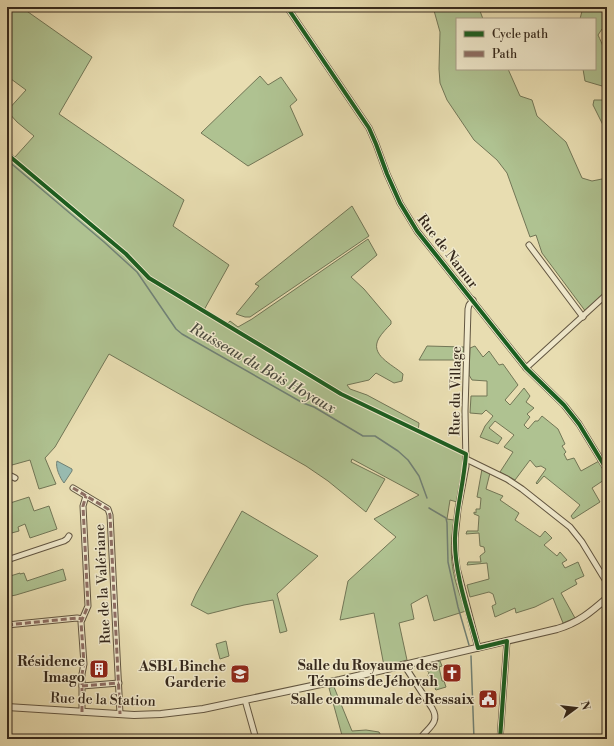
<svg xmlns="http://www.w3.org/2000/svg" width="614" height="746" font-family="'Libre Bodoni',serif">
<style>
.green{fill:#afc291;stroke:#727656}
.water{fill:#98bbb1;stroke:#718175}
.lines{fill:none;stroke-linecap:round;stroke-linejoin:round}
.stream{stroke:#718175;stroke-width:1.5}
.minor-casing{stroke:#625641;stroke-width:7}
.tertiary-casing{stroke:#625641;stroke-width:8}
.minor{stroke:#f0e9cc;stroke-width:5}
.tertiary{stroke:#f0e9cc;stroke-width:6}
.quiet{stroke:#8d6e63;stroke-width:3;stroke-dasharray:6 3;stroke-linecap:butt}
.cycleway-casing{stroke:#f0e9cc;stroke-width:6}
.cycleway{stroke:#1b5e20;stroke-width:4}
.labels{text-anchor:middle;stroke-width:3;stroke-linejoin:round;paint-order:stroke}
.street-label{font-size:14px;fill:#36291c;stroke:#f0e9cc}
.poi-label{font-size:14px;font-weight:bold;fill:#36291c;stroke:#f0e9cc;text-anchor:end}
.water-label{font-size:15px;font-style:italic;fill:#4e4e41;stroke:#f0e9cc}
</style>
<rect width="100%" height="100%" fill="#e8ddb1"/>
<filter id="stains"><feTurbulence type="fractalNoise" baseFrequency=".005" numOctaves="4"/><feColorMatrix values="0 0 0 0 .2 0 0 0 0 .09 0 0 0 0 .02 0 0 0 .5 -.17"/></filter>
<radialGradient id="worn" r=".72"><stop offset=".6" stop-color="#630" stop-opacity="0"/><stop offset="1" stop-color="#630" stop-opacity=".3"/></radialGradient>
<g class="green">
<path d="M7,7H21L92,57L59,114L184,200L173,226L229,265L204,310L225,326L230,321L238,327L252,319L368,239L377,255L351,277L364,289L391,321V324C387,328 382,333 379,338C369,355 392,364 403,374L402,381L394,383L376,373L369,380L347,385L350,389L367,395L419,423L418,432L464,452L465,458L457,502L450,500L447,519L454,520C448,558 452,576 466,611L434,621L427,595L411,604L414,619L399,623L407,660L384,666L374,613L340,620L348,581L396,537L374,519L419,495L352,459L351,462L385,479L366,512L328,481L306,466L109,354L55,447L45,458L56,484L39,489L30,460L12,465L7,464V214L10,210L7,209V151L15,157L34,136L17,122L7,111L26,90L7,76Z"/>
<path d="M433,7H482L480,11L483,19H457V69H508L520,96L532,100L537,116L566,142L582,178L592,181L607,178V292L586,312L542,253L536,235L530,237L507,173L497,160L474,140L447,100L440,83L439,69L440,32Z"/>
<path d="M583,7H607V30L602,29L598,35C607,54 611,66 602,86L585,81L583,69H595V19H580Z"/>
<path d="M260,76L268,85L281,77L297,100L290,106L303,135L248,166L201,133Z"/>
<path d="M594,100H605L607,104V133L593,105Z"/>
<path d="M352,206L369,236L250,317H245L236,314L259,286L255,284Z"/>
<path d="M427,346L464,347V360H419Z"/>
<path d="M475,346L483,357L489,351L499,365L503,364L518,385L505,400L510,405L524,388L530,396L526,402L534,408L527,414L530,417L524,425L528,429L535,421H538L542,416L558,429L565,444L562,446L566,452L564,454L567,460L574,458L581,471L599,461L607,474V478L592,488L600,502L573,519L571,516L580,505L544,476L537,484L536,483L546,469L541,466L536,467L530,460L515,480L500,472L513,452L504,447L514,435L495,421L489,428L502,438L498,444L480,437L485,426L493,416L486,410L482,414L470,413L471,396H487V381L472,380L469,375L470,348Z"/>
<path d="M482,469L490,473L486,489L503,496L500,500L519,513L515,520L540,537L545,531L552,538L544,545L557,556L560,552L567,560L562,563L565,568L578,562L584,576L575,580L577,584L561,593L575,618L563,623L553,598L535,607L516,613L515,608L495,617L492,606L496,604L493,594L489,592L470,597L467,585L489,579L487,563L467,565L468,562H481L480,556L485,552L484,547L480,546L479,533L466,534L467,531H478L479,516L474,514V512L476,513V509H480L481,498L477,497Z"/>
<path d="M29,497L34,511L49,506L57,529L30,538L25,524L18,527L19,531L8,534L7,532V504Z"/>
<path d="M242,511L318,556L277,594L287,631L280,633L273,600L244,605L208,614L191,605L196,594Z"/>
<path d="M63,569L66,580L16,595L11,596L9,592H7V577L20,573V574L24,573L27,581Z"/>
<path d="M226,641L229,656L220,659L216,644Z"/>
<path d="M440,661L442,666L439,667L442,681H444L446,687L436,690L435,689L437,686L435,685V683L430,679L431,677L428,676L429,672L424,669L423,666Z"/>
<path d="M334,687L352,731L366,730L379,732L383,739H343L329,688Z"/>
</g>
<path class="water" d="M57,461L72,469V471L64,483C60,478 55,467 57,461Z"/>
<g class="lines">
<g class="stream">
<path d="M7,160L104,242L137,272L176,329L182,334L303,403L314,407L363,436H375L398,451L408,460L419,476L427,498"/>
<path d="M429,508L446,518L447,523L448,562L458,607L469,645"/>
<path d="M471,656L474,739"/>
</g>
<defs>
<g id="minor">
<path d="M287,7L369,128L376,144L387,174L400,203L417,231L526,368L564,405L579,424L607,470"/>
<path d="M529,245L583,317"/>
<path d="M473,300L469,305L468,309L465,411L466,466L458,509L455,538V553L457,568L478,648"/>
<path d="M526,368L607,294"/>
<path d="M466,459L507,479L522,489L570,527L582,542L607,583"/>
<path d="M7,477L11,476L15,478"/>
<path d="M73,488L108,509L110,515L120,714"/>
<path d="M7,560L64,541L67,539L69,536"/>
<path d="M7,625L77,618L82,619"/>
<path d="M404,665L432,708C441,723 427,728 420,739"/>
<path d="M82,686L119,683"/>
<path d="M245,700L256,739"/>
<path d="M82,712V674L84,664L81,622L88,606L83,506L86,496"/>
<path d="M500,739L507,641"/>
</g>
<path id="tertiary" d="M7,707L134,715L161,714L203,709L340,680L557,629C578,623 591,612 607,598"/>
</defs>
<use href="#minor" class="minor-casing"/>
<use href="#tertiary" class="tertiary-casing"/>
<use href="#minor" class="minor"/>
<use href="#tertiary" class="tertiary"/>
<g class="quiet">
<path d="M73,488L108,509L110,515L120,714"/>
<path d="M7,625L77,618L82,619"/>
<path d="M82,686L119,683"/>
<path d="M82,712V674L84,664L81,622L88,606L83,506L86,496"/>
</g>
<defs>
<g id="cycleway">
<path d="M287,7L369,128L376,144L387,174L400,203L417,231L526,368L564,405L579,424L607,470"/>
<path d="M7,154L126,254L149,278L341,394L466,454C464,482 456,510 455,538C454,574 469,614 478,648L507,641L500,739"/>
</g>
</defs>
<use href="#cycleway" class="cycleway-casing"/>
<use href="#cycleway" class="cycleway"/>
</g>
<defs>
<symbol id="building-square" viewBox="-11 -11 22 22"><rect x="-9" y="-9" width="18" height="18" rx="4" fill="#8f2418" stroke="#f0e9cc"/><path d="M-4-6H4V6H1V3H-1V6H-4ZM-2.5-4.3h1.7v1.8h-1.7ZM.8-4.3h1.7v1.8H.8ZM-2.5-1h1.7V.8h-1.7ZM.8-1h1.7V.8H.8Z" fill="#fff"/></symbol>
<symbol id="church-square" viewBox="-11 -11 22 22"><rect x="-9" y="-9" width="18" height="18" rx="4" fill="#8f2418" stroke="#f0e9cc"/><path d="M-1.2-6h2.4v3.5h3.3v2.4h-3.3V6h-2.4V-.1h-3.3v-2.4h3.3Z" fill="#fff"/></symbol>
<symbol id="school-square" viewBox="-11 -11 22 22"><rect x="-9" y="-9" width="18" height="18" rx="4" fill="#8f2418" stroke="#f0e9cc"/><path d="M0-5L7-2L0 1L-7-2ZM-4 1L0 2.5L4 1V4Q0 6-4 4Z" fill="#fff"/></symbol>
<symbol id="civic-square" viewBox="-11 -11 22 22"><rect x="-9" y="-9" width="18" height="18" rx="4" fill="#8f2418" stroke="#f0e9cc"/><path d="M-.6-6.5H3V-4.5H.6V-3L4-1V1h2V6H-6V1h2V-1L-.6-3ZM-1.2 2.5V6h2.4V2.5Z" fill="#fff"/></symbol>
</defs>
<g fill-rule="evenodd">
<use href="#building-square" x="88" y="658" width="22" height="22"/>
<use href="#church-square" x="441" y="662" width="22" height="22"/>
<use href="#school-square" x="229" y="663" width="22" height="22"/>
<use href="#civic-square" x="477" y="688" width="22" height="22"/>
</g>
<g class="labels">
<g class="street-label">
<text transform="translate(448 251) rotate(52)" y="5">Rue de Namur</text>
<text transform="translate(455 391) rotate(-89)" y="5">Rue du Village</text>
<text transform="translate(102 584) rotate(-93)" y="5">Rue de la Valériane</text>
<text transform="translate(103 699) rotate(2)" y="5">Rue de la Station</text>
</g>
<g class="poi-label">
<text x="85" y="666">Résidence<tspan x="85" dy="16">Imago</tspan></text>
<text x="438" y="670">Salle du Royaume des<tspan x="438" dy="16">Témoins de Jéhovah</tspan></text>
<text x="226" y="671">ASBL Binche<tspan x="226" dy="16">Garderie</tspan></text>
<text x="474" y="704">Salle communale de Ressaix</text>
</g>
<g class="water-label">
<text transform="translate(263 368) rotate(30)" y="5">Ruisseau du Bois Hoyaux</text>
</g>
</g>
<rect width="614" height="746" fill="none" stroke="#e8ddb1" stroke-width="24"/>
<rect x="8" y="8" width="598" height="730" fill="none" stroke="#36291c" stroke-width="2"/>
<rect x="12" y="12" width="590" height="722" fill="none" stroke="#36291c"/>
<rect x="456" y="18" width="140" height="52" fill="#f0e9cc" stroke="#a69c86"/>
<rect x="464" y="31" width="20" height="6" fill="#1b5e20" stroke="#a69c86"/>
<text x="492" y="38" font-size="12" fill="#36291c">Cycle path</text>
<rect x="464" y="51" width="20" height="6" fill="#8d6e63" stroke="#a69c86"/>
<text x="492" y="58" font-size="12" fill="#36291c">Path</text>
<g transform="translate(576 708) rotate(75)" stroke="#f0e9cc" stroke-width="3" paint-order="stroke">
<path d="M0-3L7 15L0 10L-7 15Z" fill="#36291c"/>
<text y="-6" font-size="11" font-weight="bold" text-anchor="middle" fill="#36291c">N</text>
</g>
<rect width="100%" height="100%" filter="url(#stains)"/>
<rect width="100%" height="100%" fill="url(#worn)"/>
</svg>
